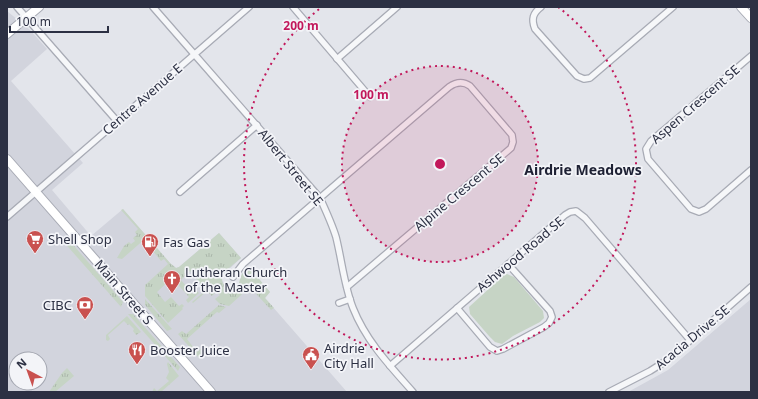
<svg xmlns="http://www.w3.org/2000/svg" width="758" height="399" font-family="'Noto Sans',sans-serif">
<style>
.built{fill:#d2d4dd;fill-rule:evenodd}
.grass{fill:url(#grass-tufts)}
.green{fill:#c6d4c5}
.lines{fill:none;stroke-linecap:round;stroke-linejoin:round}
.street-casing{stroke:#a8abb5;stroke-width:8}
.secondary-casing{stroke:#a8abb5;stroke-width:10}
.street{stroke:#f6f7f9;stroke-width:5.5}
.secondary{stroke:#fff;stroke-width:8}
.ring{fill:none;stroke:#c2185b;stroke-width:2;stroke-dasharray:2 4}
.labels{text-anchor:middle;stroke-width:3.5;stroke-linejoin:round;paint-order:stroke}
.street-label{font-size:13px;fill:#2c3043;stroke:#f3f4f8}
.poi-label{font-size:13px;fill:#2c3043;stroke:#f3f4f8;text-anchor:start}
.neighbourhood-label{font-size:14px;font-weight:bold;fill:#1e2134;stroke:#f3f4f8}
.centre{fill:#c2185b;stroke:#f3f4f8;stroke-width:2}
.ring-label{font-size:12px;text-anchor:middle;font-weight:bold;fill:#c2185b;stroke:#f3f4f8;stroke-width:3.5;stroke-linejoin:round;paint-order:stroke}
</style>
<defs>
<pattern id="grass-tufts" width="24" height="20" patternUnits="userSpaceOnUse"><rect width="24" height="20" fill="#c6d4c5"/><path d="M3 7l-1-3M5 7V3M7 7l1-3M15 17l-1-3M17 17v-4M19 17l1-3" fill="none" stroke="#aab6aa"/></pattern>
</defs>
<rect width="100%" height="100%" fill="#e3e5eb"/>
<g class="built">
<path d="M7,11L30,30L47,49L11,81L83,163L52,190L91,236L123,209L170,263L176,268L179,267L219,233L241,258L223,275L222,280L224,284L230,288L238,285L240,283L243,273L249,267L270,292L265,298L347,392H7ZM16,359H40V383H16Z"/>
<path d="M751,299V392H628L668,370Z"/>
</g>
<g class="grass">
<path d="M123,209L170,263L176,268L179,267L219,233L241,258C233,265 210,280 230,288C241,287 238,282 242,274C243,272 247,269 249,267L270,292L265,298L274,308L271,310L250,287L229,306L220,304L215,299L220,295L216,292L212,296L208,292L212,289L210,287L206,289L207,291L193,303L192,302L206,290L190,271L181,280L193,294L197,291L199,293L188,303L186,300L189,297L172,278L157,292L165,302L171,297L179,306L182,304L184,306L182,308L183,309L168,323L145,296V285L168,264L164,259L161,261L148,245L150,243L146,238L122,259L117,258L124,246L129,242L131,244L135,241L133,238L137,235L135,232L138,229L121,210Z"/>
<path d="M68,239L123,302L121,307L62,240Z"/>
<path d="M145,299L172,329L167,331L145,305Z"/>
<path d="M219,305L226,307L219,313L217,312L187,339L197,352L204,346L206,348L205,349L208,352L200,359L178,334L182,331L186,334Z"/>
<path d="M128,314H133L180,367L178,371Z"/>
<path d="M127,316L141,332L136,335L133,331L134,329L129,324L128,325L124,321L108,335L110,339L108,341L106,340V335Z"/>
<path d="M168,362L179,376L161,392H152L154,388L157,391L169,381L166,378L169,372L167,364Z"/>
<path d="M67,368L74,376L55,392H49L62,373Z"/>
</g>
<path class="green" d="M507,274L514,277L543,311L544,318L540,322L513,336L502,344L495,342L489,336L470,314L469,307L504,275Z"/>
<g class="lines">
<defs>
<g id="street">
<path d="M17,7L117,121"/>
<path d="M153,7L320,198C326,211 332,224 336,237C342,261 344,285 353,308C366,341 390,366 413,392"/>
<path d="M293,7L370,97"/>
<path d="M541,7C533,13 531,19 535,29L577,76L584,79L590,78L673,7"/>
<path d="M751,56L651,141L646,149L648,159L691,209L699,212L706,209L751,170"/>
<path d="M337,59L397,7"/>
<path d="M180,192L257,125"/>
<path d="M7,217L249,7"/>
<path d="M233,277L243,264L449,87C456,82 463,81 470,86L512,135L513,142L511,148L347,287"/>
<path d="M339,303L350,299"/>
<path d="M457,308L490,347L497,351L503,349L544,327L549,323L552,317L550,311L508,264"/>
<path d="M390,366L565,215L570,212L576,211L585,218L690,340"/>
<path d="M609,392L650,371L669,359L751,287"/>
</g>
<g id="secondary">
<path d="M741,7L751,18"/>
<path d="M7,34L39,7"/>
<path d="M7,159L211,392"/>
</g>
</defs>
<use href="#street" class="street-casing"/>
<use href="#secondary" class="secondary-casing"/>
<use href="#street" class="street"/>
<use href="#secondary" class="secondary"/>
</g>
<circle cx="440" cy="164" r="98" fill="#c2185b" fill-opacity=".12"/>
<g class="ring">
<circle cx="440" cy="164" r="98"/>
<path d="M558 7A196 196 0 1 1 322 7"/>
</g>
<defs>
<symbol id="supermarket-pin" viewBox="-11 -11 22 30"><path d="M0 17L-7.5 6A9.5 9.5 0 1 1 7.5 6Z" fill="#c9514f" stroke="#f3f4f8"/><path d="M-6-5.5h2.5l.6 2H6L4.5 2H-2.5L-4.4-4H-6ZM-1.5 3.2a1.3 1.3 0 1 0 .1 0ZM3 3.2a1.3 1.3 0 1 0 .1 0Z" fill="#fff"/></symbol>
<symbol id="fuel-pin" viewBox="-11 -11 22 30"><path d="M0 17L-7.5 6A9.5 9.5 0 1 1 7.5 6Z" fill="#c9514f" stroke="#f3f4f8"/><path d="M-5.5-6h7V0h2V4h1.3V-2.5L3-4.5l.8-.8L6-3V5H2.5V1h-1V6h-7ZM-4.2-4.7v3.2H.2V-4.7Z" fill="#fff"/></symbol>
<symbol id="church-pin" viewBox="-11 -11 22 30"><path d="M0 17L-7.5 6A9.5 9.5 0 1 1 7.5 6Z" fill="#c9514f" stroke="#f3f4f8"/><path d="M-1.2-6h2.4v3.5h3.3v2.4h-3.3V6h-2.4V-.1h-3.3v-2.4h3.3Z" fill="#fff"/></symbol>
<symbol id="bank-pin" viewBox="-11 -11 22 30"><path d="M0 17L-7.5 6A9.5 9.5 0 1 1 7.5 6Z" fill="#c9514f" stroke="#f3f4f8"/><path d="M-6-4H6V4H-6ZM0-2.3a2.3 2.3 0 1 0 0 4.6a2.3 2.3 0 1 0 0-4.6Z" fill="#fff"/></symbol>
<symbol id="restaurant-pin" viewBox="-11 -11 22 30"><path d="M0 17L-7.5 6A9.5 9.5 0 1 1 7.5 6Z" fill="#c9514f" stroke="#f3f4f8"/><path d="M-5-6h1v4h1v-4h1v4h1v-4h1v5L-1.5 .5V6h-2V.5L-5-1ZM5-6V6H3V1.5H1.5Q1.5-4 5-6Z" fill="#fff"/></symbol>
<symbol id="civic-pin" viewBox="-11 -11 22 30"><path d="M0 17L-7.5 6A9.5 9.5 0 1 1 7.5 6Z" fill="#c9514f" stroke="#f3f4f8"/><path d="M-.6-6.5H3V-4.5H.6V-3L4-1V1h2V6H-6V1h2V-1L-.6-3ZM-1.2 2.5V6h2.4V2.5Z" fill="#fff"/></symbol>
</defs>
<g fill-rule="evenodd">
<use href="#supermarket-pin" x="25" y="229" width="20" height="27"/>
<use href="#fuel-pin" x="140" y="232" width="20" height="27"/>
<use href="#church-pin" x="162" y="269" width="20" height="27"/>
<use href="#bank-pin" x="75" y="295" width="20" height="27"/>
<use href="#restaurant-pin" x="127" y="340" width="20" height="27"/>
<use href="#civic-pin" x="301" y="345" width="20" height="27"/>
</g>
<g class="labels">
<g class="street-label">
<text transform="translate(142 99) rotate(-41)" y="5">Centre Avenue E</text>
<text transform="translate(695 104) rotate(-41)" y="5">Aspen Crescent SE</text>
<text transform="translate(291 167) rotate(51)" y="5">Albert Street SE</text>
<text transform="translate(459 192) rotate(-40)" y="5">Alpine Crescent SE</text>
<text transform="translate(520 254) rotate(-40)" y="5">Ashwood Road SE</text>
<text transform="translate(124 292) rotate(49)" y="5">Main Street S</text>
<text transform="translate(692 337) rotate(-40)" y="5">Acacia Drive SE</text>
</g>
<g class="poi-label">
<text x="48" y="244">Shell Shop</text>
<text x="163" y="247">Fas Gas</text>
<text x="185" y="277">Lutheran Church<tspan x="185" dy="15">of the Master</tspan></text>
<text x="72" y="310" text-anchor="end">CIBC</text>
<text x="324" y="353">Airdrie<tspan x="324" dy="15">City Hall</tspan></text>
<text x="150" y="355">Booster Juice</text>
</g>
<g class="neighbourhood-label">
<text x="583" y="175">Airdrie Meadows</text>
</g>
</g>
<circle cx="440" cy="164" r="6" class="centre"/>
<g class="ring-label">
<text x="301" y="30">200 m</text>
<text x="371" y="99">100 m</text>
</g>
<rect width="758" height="399" fill="none" stroke="#2c3043" stroke-width="16"/>
<g transform="translate(28 371) rotate(319)"><circle r="19" fill="#f3f4f8" stroke="#a3a6b0"/>
<path d="M0-3L7 15L0 10L-7 15Z" fill="#c9514f"/>
<text y="-6" font-size="11" font-weight="bold" text-anchor="middle" fill="#2c3043">N</text>
</g>
<path d="M10 26v6h98v-6" fill="none" stroke="#2c3043" stroke-width="2"/>
<text x="16" y="26" font-size="12" fill="#2c3043" stroke="#f3f4f8" stroke-width="3" paint-order="stroke">100 m</text>
</svg>
